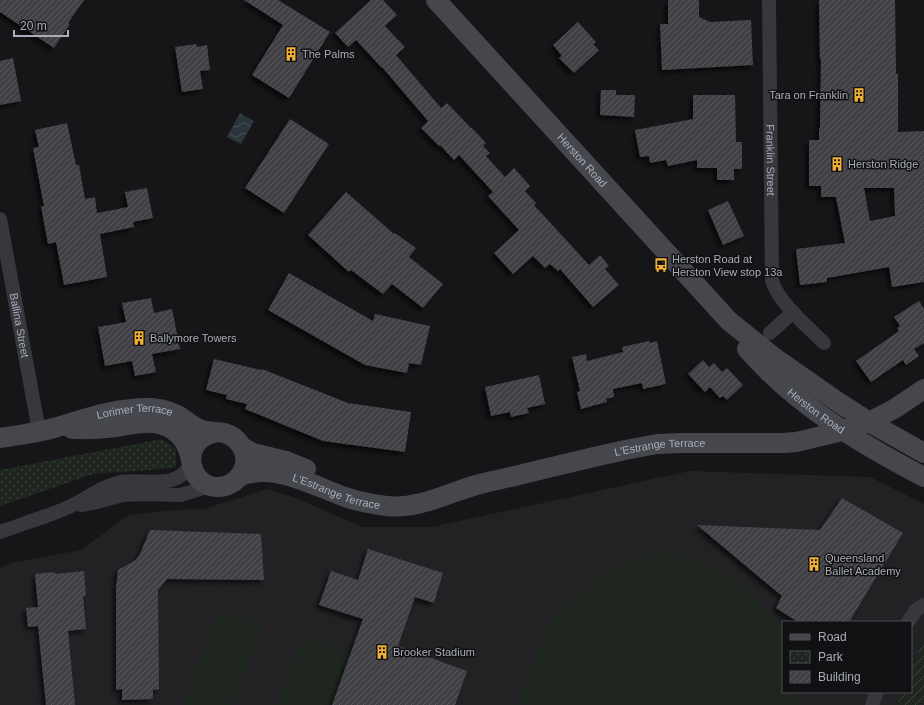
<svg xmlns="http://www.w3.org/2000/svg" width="924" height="705" font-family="Helvetica,sans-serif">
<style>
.built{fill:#222225;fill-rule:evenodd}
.park{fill:url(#park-dots)}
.garden{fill:url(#garden-furrows)}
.pitch{fill:#1e261f}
.water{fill:url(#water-waves)}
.building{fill:url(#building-hatch);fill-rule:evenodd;filter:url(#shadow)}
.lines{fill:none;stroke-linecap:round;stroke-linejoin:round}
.street{stroke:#37383d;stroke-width:14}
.secondary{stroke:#45474d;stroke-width:20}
.labels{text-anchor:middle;stroke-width:3;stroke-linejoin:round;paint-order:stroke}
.poi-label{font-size:11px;fill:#a8adb8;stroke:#111113;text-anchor:start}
.street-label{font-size:11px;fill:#a8adb8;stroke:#111113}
</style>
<defs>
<pattern id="park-dots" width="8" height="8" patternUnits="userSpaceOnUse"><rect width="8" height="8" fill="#1e261f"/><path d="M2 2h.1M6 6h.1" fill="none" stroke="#3c433d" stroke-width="1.8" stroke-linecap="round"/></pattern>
<pattern id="garden-furrows" width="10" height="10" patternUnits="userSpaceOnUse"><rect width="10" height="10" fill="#1e261f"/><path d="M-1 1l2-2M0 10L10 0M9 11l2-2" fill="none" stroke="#3c433d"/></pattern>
<pattern id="water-waves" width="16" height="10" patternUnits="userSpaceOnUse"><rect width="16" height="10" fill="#2c353c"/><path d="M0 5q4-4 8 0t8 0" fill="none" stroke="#485056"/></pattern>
<pattern id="building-hatch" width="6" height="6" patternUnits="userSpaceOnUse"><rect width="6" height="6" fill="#404145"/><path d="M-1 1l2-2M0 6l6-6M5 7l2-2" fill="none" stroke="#595a5e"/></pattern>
<filter id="shadow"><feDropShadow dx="-3.5" dy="3.5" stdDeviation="2" flood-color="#0009"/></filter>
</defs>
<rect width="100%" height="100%" fill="#161618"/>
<path class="built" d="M690,471L870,477L924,504V705H0V568L11,563L81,550L129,515L176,510L204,509L267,489L293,497L362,527H432ZM783,622H911V692H783Z"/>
<path class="park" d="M162,439L176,449V467L162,469L93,474L0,506V470Z"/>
<path class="garden" d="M924,638V698L921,705H897L902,692H911V668Z"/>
<g class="pitch">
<path d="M663,548L736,577L783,628V692H798L800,705H517L548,624L602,574Z"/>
<path d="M218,609L263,624L233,705H183Z"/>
<path d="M303,635L350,654L331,705H276Z"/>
</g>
<path class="water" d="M240,113L254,121L241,144L227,137Z"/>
<g class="building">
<path d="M0,0H84L68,23L70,24L54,48L0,12Z"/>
<path d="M244,0H278L330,32L289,98L252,75L283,25Z"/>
<path d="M371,0H383L397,15L385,26L405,47L396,55L441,108L447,103L471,128H472L486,143L483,146L490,153L486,156L505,177L514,168L530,186L525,191L536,203L534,205L589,265L600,255L609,266L605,269L619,285L593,307L560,269L558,271L550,264L545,268L533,256L513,274L494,253L519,230L488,196L493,192L459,155L454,160L440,145L439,146L421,128L428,121L382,67V68L356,40L348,47L335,33Z"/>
<path d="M668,0H699V17L710,22L751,20L753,65L662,70L660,24H668Z"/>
<path d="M819,0H895L896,74H898V132L924,131V282L892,287L889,267L827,278V282L800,285L796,249L845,243L836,197H821V186H809V140H819V128H820L821,59H820ZM864,188H894L895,216L870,221Z"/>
<path d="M578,22L596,42L593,44L599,50L574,73L559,58L562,56L553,45Z"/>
<path d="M196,44L197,47L207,45L210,70L200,71L203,89L182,92L175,47Z"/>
<path d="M13,58L21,101L0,105V61Z"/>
<path d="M601,90H616V95H635L634,117L600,115Z"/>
<path d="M693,95H735L736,142H742V169H734V180H717V168H697V160L668,166L666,160L650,163L649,156L640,157L635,130L693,119Z"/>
<path d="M290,119L329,144L284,213L245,188Z"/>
<path d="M67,123L76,165H79L85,199L95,197L97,213L128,207L125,192L147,188L153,218L133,222L134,227L100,234L107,277L64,285L56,242L48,244L41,206H44L33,148L39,147L35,130Z"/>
<path d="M346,192L394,234L395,233L416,248L409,257L443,284L423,308L392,284L383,294L351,270L349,272L308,235Z"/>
<path d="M728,201L744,236L723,245L708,210Z"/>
<path d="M289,273L373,321L375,314L430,326L421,365L409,363L407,373L365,365L268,310Z"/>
<path d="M151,298L154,313L172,309L180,349L152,354L156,372L135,376L132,361L105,366L98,327L126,322L122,303Z"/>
<path d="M919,301L924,309V343L914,349L919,356L906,365L903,360L871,382L856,361L899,331L897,328L900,326L894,317Z"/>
<path d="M649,341L650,343L657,341L666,384L643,389L642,383L613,389L614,397L606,399L607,402L581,409L577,392L580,391L572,357L586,354L587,361L623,352L622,347Z"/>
<path d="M214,359L261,370L262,369L348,403L411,412L405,452L323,441L245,409L247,404L226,399L227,395L206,390Z"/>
<path d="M703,360L709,367L714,363L722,372L727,368L743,385L727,400L723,396L720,398L710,387L705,392L688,374Z"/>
<path d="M539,375L545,404L527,408L529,413L511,417L510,412L491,416L485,387Z"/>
<path d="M842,498L903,533L849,622H798L776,608L782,596L697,525L820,530Z"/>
<path d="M150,530L261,534L264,580L167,579L158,590L159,689L153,690V699L122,700V689L116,690V588L118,570L136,560L140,554Z"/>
<path d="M368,549L443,573L434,603L415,597L398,646L467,671L455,705H332L363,619L319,605L331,571L358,580Z"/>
<path d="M84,571L86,596H83L86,629L68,631L75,705H46L38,626L28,627L26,608L38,607L35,574L55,572V574Z"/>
</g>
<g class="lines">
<g class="street">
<path id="s1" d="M769,0L772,281C779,303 808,327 824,343"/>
<path id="s2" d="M0,219L39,431"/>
<path d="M770,333L793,312"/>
<path d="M81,505L97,502L123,495L145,494L181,495L203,488L215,487"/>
<path d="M0,532C15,527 31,521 46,516C54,513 63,510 71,506C88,498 102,486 121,482C145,478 179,492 191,462"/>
<path d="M908,622L916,610L924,605"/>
<path d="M872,705L877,692"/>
</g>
<g class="secondary">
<path id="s3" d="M436,0L729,321L775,358L838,402L869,422L924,453"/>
<path id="s4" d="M747,349C796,405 859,443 924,477"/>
<path d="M72,429C83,429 95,430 106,428C131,426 159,414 179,435C186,442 189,450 191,460"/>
<path id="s5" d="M0,438C18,435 36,433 54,428C85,419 117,407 151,408C164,409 175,412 185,420C189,423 193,426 197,428C206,433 215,431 224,433C239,437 249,453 244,468C241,477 233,484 225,486C190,495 176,441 214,433"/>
<path d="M242,447L253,453L286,461L306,469"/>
<path id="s6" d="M240,476C275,463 312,485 345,497C358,502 372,504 386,506C419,510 449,492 480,484C496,480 512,477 527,473C560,465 593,457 625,450L657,444L680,443H783L796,442L805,440L838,432L869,422L894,409L924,389"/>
</g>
</g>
<defs>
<symbol id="building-bare" viewBox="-9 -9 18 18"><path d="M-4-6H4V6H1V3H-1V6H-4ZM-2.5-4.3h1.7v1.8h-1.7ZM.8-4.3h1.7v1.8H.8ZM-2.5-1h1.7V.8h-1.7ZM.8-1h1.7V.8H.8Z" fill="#f2b134" stroke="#111113" stroke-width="2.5" paint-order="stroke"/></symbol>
<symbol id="bus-bare" viewBox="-9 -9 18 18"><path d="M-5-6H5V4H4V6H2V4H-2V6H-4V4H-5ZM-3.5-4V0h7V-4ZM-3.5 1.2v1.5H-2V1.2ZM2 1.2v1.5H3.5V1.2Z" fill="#f2b134" stroke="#111113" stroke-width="2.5" paint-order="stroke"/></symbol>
</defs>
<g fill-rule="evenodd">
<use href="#building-bare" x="281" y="44" width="20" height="20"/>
<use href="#building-bare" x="849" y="85" width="20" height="20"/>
<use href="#building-bare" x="827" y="154" width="20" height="20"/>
<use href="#bus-bare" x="651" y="255" width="20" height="20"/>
<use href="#building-bare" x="129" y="328" width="20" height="20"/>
<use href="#building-bare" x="804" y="554" width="20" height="20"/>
<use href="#building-bare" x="372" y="642" width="20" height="20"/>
</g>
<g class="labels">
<g class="poi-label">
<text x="302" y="58">The Palms</text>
<text x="848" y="99" text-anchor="end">Tara on Franklin</text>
<text x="848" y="168">Herston Ridge</text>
<text x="672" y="263">Herston Road at<tspan x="672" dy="13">Herston View stop 13a</tspan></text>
<text x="150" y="342">Ballymore Towers</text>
<text x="825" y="562">Queensland<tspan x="825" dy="13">Ballet Academy</tspan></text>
<text x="393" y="656">Brooker Stadium</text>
</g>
<g class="street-label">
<text dy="4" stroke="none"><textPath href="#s3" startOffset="217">Herston Road</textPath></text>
<text dy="4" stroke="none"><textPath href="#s1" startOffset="160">Franklin Street</textPath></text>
<text dy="4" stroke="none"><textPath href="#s2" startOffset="108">Ballina Street</textPath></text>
<text dy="4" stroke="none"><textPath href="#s4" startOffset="93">Herston Road</textPath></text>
<text dy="4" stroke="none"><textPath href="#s5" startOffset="138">Lorimer Terrace</textPath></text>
<text dy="4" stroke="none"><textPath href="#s6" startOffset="433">L'Estrange Terrace</textPath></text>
<text dy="4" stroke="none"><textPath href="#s6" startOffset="100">L'Estrange Terrace</textPath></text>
</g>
</g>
<rect x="782" y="621" width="130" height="72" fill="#111113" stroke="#4d4f55"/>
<rect x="790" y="634" width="20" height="6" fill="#45474d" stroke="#4d4f55"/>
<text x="818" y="641" font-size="12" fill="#a8adb8">Road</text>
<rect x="790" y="651" width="20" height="12" fill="url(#park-dots)" stroke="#4d4f55"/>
<text x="818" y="661" font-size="12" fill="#a8adb8">Park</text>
<rect x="790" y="671" width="20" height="12" fill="url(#building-hatch)" stroke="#4d4f55"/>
<text x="818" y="681" font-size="12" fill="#a8adb8">Building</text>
<path d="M14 30v6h54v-6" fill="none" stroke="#a8adb8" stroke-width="2"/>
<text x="20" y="30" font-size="12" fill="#a8adb8" stroke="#111113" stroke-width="3" paint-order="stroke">20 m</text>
</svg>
